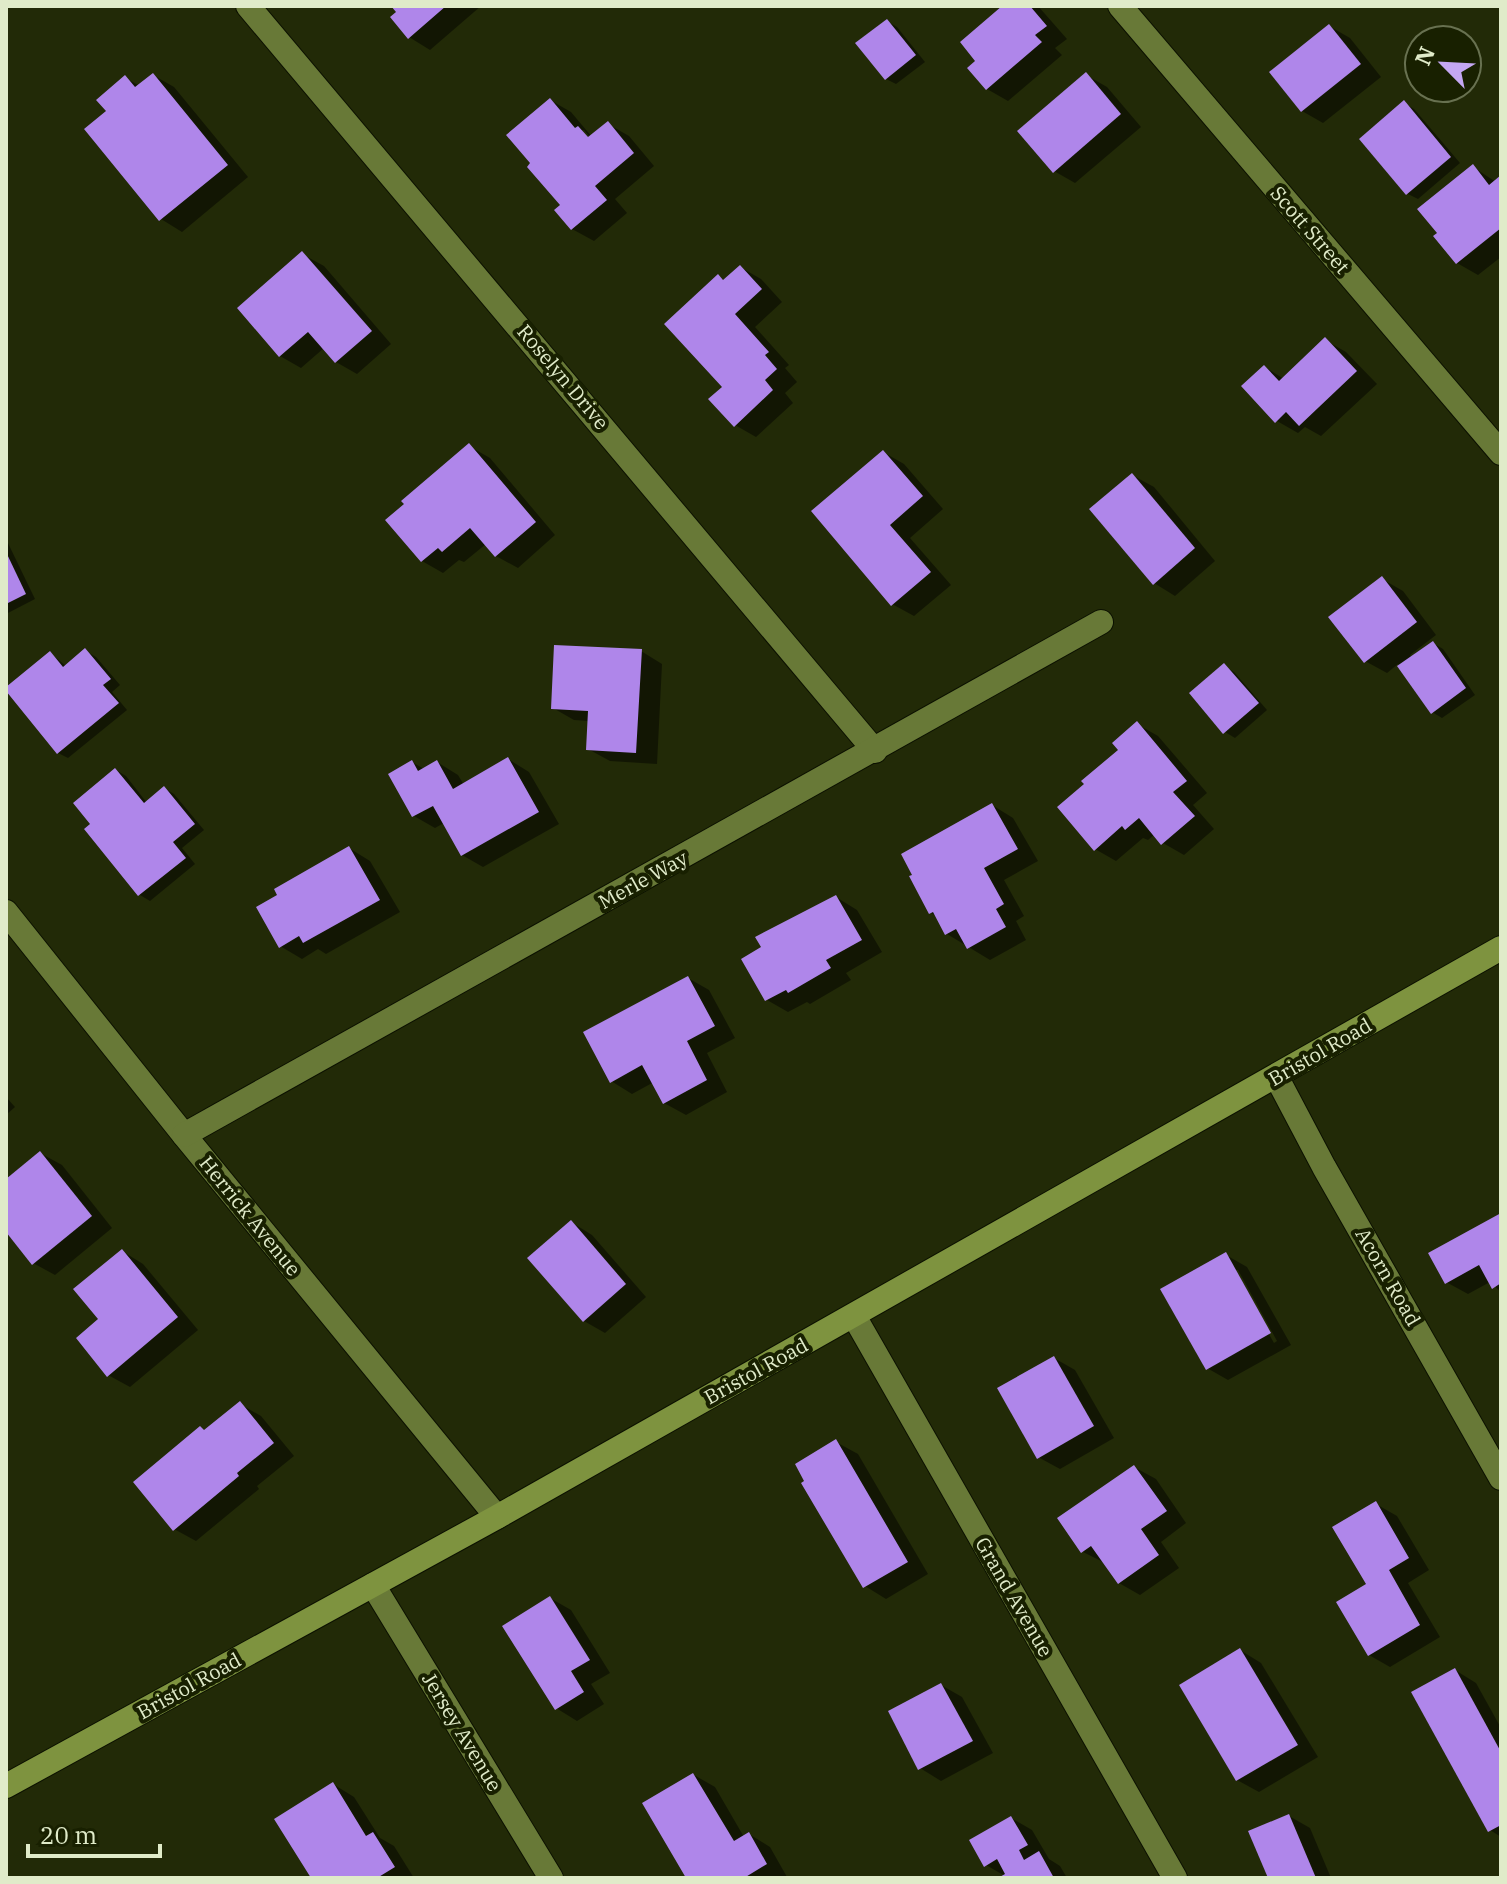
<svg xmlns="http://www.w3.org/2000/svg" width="1507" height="1884" font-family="'IBM Plex Serif',serif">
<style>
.shadow{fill:#0007;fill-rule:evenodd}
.building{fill:#af86ea}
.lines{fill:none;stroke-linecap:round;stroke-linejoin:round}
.minor-casing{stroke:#0c1101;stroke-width:26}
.major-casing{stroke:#0c1101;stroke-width:26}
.minor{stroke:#687937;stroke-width:24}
.major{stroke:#7e933f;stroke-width:24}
.labels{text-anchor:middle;stroke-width:8;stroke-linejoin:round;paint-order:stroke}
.street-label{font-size:20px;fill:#e0ebc9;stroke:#182000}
</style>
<rect width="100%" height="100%" fill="#222a07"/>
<g class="shadow">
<path d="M393,6H481L430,50L409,37Z"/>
<path d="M1005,6H1038L1067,39L1055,48L1062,55L1008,101L987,89L978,61Z"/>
<path d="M887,21L897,27L925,62L896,84L886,79Z"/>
<path d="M1329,26L1350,38L1381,77L1323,123L1302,111Z"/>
<path d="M153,75L174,87L248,177L182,232L161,219L108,112L125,78L140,86Z"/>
<path d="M1086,75L1107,87L1141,127L1075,183L1054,171Z"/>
<path d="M550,100L571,112L592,137L608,124L629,136L654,166L615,199L627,213L594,241L572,229L562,206L533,164ZM579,130H584L596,144Z"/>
<path d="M1404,103L1414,109L1460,163L1418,199L1408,194Z"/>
<path d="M1473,167L1496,182L1501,178V257L1478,275L1457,263Z"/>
<path d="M302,254L324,266L391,344L357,374L336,362L324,348L301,368L280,356Z"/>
<path d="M740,267L761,279L782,302L755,327L789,365L785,368L797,382L785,393L793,403L756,437L735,425L724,387L718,277L725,281Z"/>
<path d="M1325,340L1346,352L1377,384L1321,436L1305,427L1298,433L1277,421L1265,367L1284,379Z"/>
<path d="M469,446L490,458L555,535L518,568L496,556L486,544L464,562L459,560L443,573L422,561Z"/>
<path d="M883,452L904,464L943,509L910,538L951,585L914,616L892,604Z"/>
<path d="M1132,475L1154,487L1215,561L1175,596L1154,583Z"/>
<path d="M6,539L35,599L6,614Z"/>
<path d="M1382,579L1403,591L1436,635L1410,655L1412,658L1433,643L1443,649L1475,695L1442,718L1432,712L1398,664L1387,673L1365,661Z"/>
<path d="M86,651L96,657L120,685L112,692L127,710L68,758L58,753L50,653L66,666Z"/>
<path d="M641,651L662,664L657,764L610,761L588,749L589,721L574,720L553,708Z"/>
<path d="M1224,666L1234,672L1267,710L1235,738L1225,732Z"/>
<path d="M1137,724L1158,736L1207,793L1193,805L1214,829L1184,855L1163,843L1155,834L1148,840L1143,838L1116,861L1095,849Z"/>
<path d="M508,759L529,772L559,824L483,867L462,855L444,823L435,828L414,816L412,762L424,769L437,762L458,775L464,785Z"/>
<path d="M116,770L126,776L147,803L164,788L174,794L204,830L182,848L195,864L150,901L140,895L87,829L92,824Z"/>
<path d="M992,805L1013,818L1038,861L1004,880L1024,916L1016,921L1026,940L990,960L947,934L937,916L931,913L915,876Z"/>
<path d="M349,848L370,861L400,912L326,954L318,949L302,959L280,946Z"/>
<path d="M836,897L857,910L882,952L846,973L851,980L810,1004L807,1002L788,1012L767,1000Z"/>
<path d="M688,978L709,990L735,1038L707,1053L727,1092L686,1115L664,1103L654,1082L632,1094L611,1081Z"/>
<path d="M6,1097L15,1107L6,1115Z"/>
<path d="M40,1153L62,1165L112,1228L55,1275L33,1263L6,1229V1181Z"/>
<path d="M1501,1216V1292L1490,1282L1468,1294L1446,1282Z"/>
<path d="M571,1222L592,1235L646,1297L605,1333L584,1321Z"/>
<path d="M122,1251L143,1264L198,1330L130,1387L108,1375L100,1319Z"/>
<path d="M1226,1255L1247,1267L1291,1345L1228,1380L1207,1368ZM1233,1270H1238L1277,1341L1274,1343Z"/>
<path d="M1054,1358L1075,1370L1114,1438L1060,1469L1038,1457Z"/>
<path d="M240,1404L261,1416L294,1456L257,1486L259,1489L196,1541L174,1529L206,1432Z"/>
<path d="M836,1442L858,1454L928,1574L886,1599L865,1586Z"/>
<path d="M1134,1467L1156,1479L1186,1523L1161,1542L1179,1568L1140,1595L1119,1583L1105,1563L1083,1552Z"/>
<path d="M1376,1504L1397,1516L1429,1570L1408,1583L1440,1637L1390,1667L1369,1655L1368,1585Z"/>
<path d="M550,1598L571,1610L610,1673L591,1684L604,1704L577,1721L556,1708Z"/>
<path d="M1240,1650L1261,1663L1318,1757L1259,1792L1237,1780Z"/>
<path d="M1455,1670L1476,1683L1501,1728V1837L1490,1830Z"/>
<path d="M941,1685L962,1697L993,1753L941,1781L920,1768Z"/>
<path d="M694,1775L715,1787L744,1837L749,1834L770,1847L787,1877L688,1878Z"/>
<path d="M333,1784L354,1797L380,1838L394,1846L414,1878H313Z"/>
<path d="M1289,1816L1310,1828L1331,1878H1270Z"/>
<path d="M1011,1818L1032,1830L1049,1859L1060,1866L1067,1878H1002L1005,1876L986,1865Z"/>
</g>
<g class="building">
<path d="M391,6H446L408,39L390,17L396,12Z"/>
<path d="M1002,6H1030L1047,26L1035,35L1042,42L986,90L967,68L975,61L960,42Z"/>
<path d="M887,19L916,55L885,80L855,43Z"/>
<path d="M1329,24L1361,64L1301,112L1269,72Z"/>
<path d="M1086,72L1121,114L1053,173L1017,131Z"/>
<path d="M153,73L228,165L159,221L84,129L106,111L96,100L125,75L135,87Z"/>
<path d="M550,98L575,128L578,126L588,137L608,121L634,153L595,186L607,200L571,230L554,210L560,205L527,167L530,163L506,135Z"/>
<path d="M1404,100L1451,157L1406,195L1359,139Z"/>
<path d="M1473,164L1489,185L1501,175V228L1456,264L1433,236L1437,233L1417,209Z"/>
<path d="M302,251L372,331L335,363L308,332L279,357L237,308Z"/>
<path d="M740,265L762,289L735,314L769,352L765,355L777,369L765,380L773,390L734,427L708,399L722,387L664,324L718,274L723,280Z"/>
<path d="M1325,337L1357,371L1299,426L1286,412L1275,423L1241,386L1264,365L1279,381Z"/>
<path d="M469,443L536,522L495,557L470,528L442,552L438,548L421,562L385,520L404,504L401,501Z"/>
<path d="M883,450L923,496L890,525L931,572L891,606L811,511Z"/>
<path d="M1132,473L1195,548L1153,585L1089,509Z"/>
<path d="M6,552L26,594L6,604Z"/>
<path d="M1382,576L1417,622L1364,663L1328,617Z"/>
<path d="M1433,641L1466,688L1431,714L1397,666Z"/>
<path d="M554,645L642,649L636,753L586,750L588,711L551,709Z"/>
<path d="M85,648L111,679L103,685L119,703L57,754L6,691V687L50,651L63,667Z"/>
<path d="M1224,663L1259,703L1223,734L1189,693Z"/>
<path d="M1137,721L1187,781L1173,792L1195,816L1161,845L1139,818L1125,830L1122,826L1094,851L1057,807L1084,784L1081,781L1118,750L1112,743Z"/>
<path d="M508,757L539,812L461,856L433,806L412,817L388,774L412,760L418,771L437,760L453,789Z"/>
<path d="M115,768L144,803L164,786L195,824L173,842L186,858L138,896L84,829L90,824L73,803Z"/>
<path d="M992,803L1018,849L984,868L1004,904L996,909L1006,927L967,949L956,929L945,935L933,912L929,914L909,876L912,875L901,854Z"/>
<path d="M349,846L380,900L303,943L299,936L279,948L256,907L277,895L274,889Z"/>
<path d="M836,895L862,940L826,960L831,968L788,993L786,990L765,1001L741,959L761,947L755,937Z"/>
<path d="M688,976L715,1026L687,1041L707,1080L663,1104L642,1065L610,1083L583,1032Z"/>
<path d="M40,1151L92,1216L32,1265L6,1232V1179Z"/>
<path d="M1501,1213V1283L1492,1289L1479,1265L1445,1284L1428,1253Z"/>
<path d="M571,1220L626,1284L583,1322L527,1258Z"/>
<path d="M122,1249L178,1317L107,1377L76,1338L98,1319L73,1289Z"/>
<path d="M1226,1252L1271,1333L1206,1370L1160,1289Z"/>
<path d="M1054,1356L1094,1426L1037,1459L997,1388Z"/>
<path d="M240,1401L274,1443L237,1473L239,1476L173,1531L133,1482L200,1426L204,1430Z"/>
<path d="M836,1439L908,1562L863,1588L801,1483L804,1481L795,1464Z"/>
<path d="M1134,1465L1167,1511L1141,1529L1159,1555L1118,1584L1091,1546L1081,1553L1057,1518Z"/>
<path d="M1376,1501L1409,1558L1389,1570L1420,1625L1368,1656L1336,1602L1366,1584L1332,1527Z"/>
<path d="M550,1596L590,1660L571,1671L584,1692L555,1710L502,1626Z"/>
<path d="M1240,1648L1298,1745L1236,1781L1179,1685Z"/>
<path d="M1455,1668L1501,1752V1825L1488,1832L1411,1692Z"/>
<path d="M941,1683L973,1741L918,1770L888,1711Z"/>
<path d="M693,1773L734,1841L749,1832L767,1864L744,1878H686L642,1803Z"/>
<path d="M333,1782L366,1836L373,1832L395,1867L377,1878H311L274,1819Z"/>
<path d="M1289,1814L1316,1878H1268L1248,1831Z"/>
<path d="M1011,1816L1028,1845L1019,1850L1024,1860L1039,1851L1054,1878H998L1005,1874L997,1859L984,1867L969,1840Z"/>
</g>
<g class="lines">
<defs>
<g id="minor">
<path d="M248,6L875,751"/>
<path d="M1120,6L1501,453"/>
<path d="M6,912L184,1135L497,1517"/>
<path d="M1276,1076L1324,1167L1501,1478"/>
<path d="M184,1135L1101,622"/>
<path d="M854,1316L1175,1878"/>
<path d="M373,1585L551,1878"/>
</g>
<path id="major" d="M6,1786L497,1517L1501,948"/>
</defs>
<use href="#minor" class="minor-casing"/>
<use href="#major" class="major-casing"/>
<use href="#minor" class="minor"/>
<use href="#major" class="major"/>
</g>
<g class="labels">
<g class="street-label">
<text transform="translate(1310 230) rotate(49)" y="7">Scott Street</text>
<text transform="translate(563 377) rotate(50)" y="7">Roselyn Drive</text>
<text transform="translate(643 880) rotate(-29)" y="7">Merle Way</text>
<text transform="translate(1320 1052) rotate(-30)" y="7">Bristol Road</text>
<text transform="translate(250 1216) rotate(51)" y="7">Herrick Avenue</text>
<text transform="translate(1388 1277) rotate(60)" y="7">Acorn Road</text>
<text transform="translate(756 1371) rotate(-29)" y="7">Bristol Road</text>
<text transform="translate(1014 1597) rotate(60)" y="7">Grand Avenue</text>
<text transform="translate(189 1686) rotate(-29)" y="7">Bristol Road</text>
<text transform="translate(462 1732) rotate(59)" y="7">Jersey Avenue</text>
</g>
</g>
<rect width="1507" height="1884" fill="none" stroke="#e0ebc9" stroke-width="16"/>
<g transform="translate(1443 64) rotate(294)"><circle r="38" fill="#182000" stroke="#687150" stroke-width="2"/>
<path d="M0-6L14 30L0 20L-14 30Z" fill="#c4a7f2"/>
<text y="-12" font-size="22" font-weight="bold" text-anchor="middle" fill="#e0ebc9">N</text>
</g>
<path d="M28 1844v12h132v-12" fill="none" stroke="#e0ebc9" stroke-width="4"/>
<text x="40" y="1844" font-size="24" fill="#e0ebc9" stroke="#182000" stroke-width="6" paint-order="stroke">20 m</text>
</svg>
